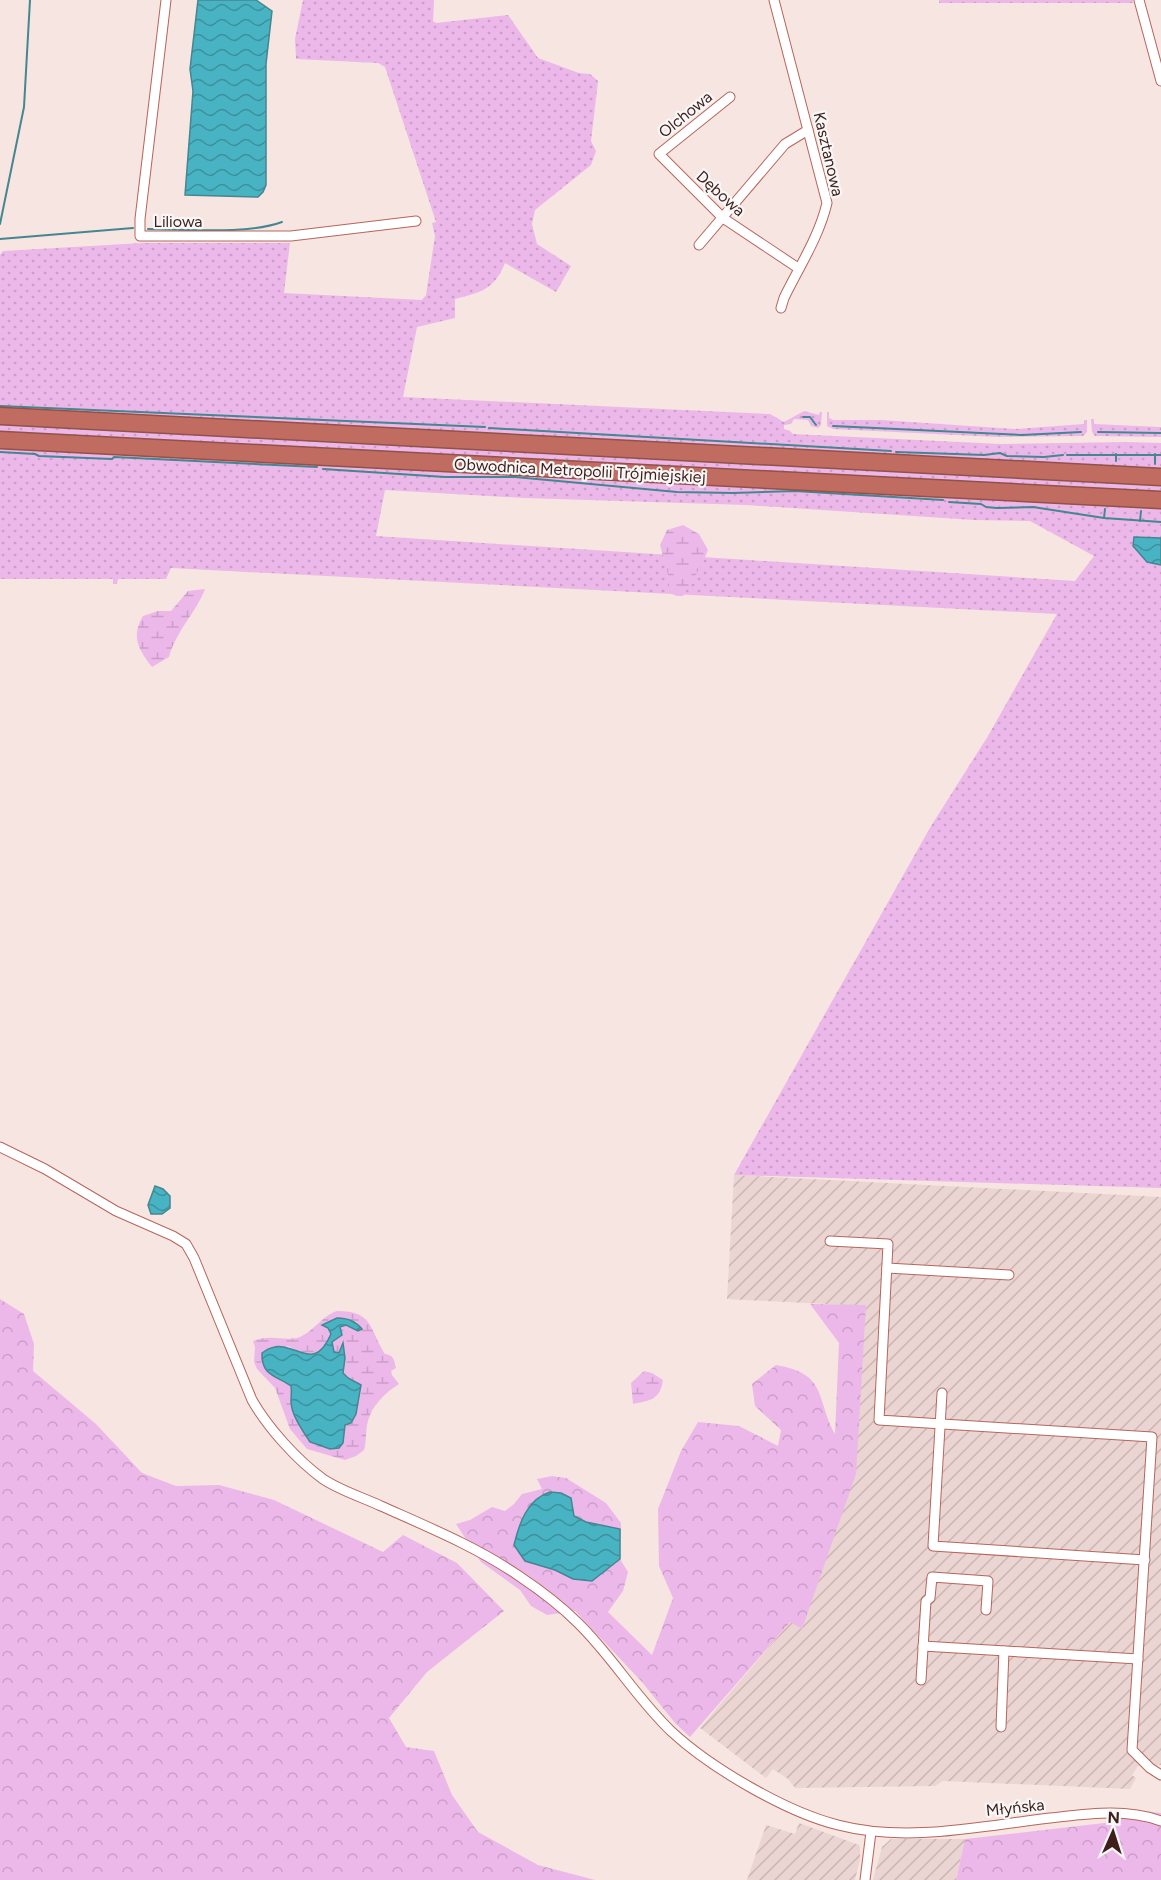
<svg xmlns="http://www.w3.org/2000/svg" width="1161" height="1880" font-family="Figtree,sans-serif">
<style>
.industrial{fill:url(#industrial-furrows)}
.grass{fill:url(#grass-dots);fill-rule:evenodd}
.forest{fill:url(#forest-crowns);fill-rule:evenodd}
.wetland{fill:url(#wetland-marsh);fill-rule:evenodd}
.water{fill:url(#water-waves);stroke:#458690;stroke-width:1.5}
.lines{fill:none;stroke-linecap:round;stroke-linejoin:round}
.stream{stroke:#458690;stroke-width:2}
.minor-casing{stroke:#b5665c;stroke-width:11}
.motorway-casing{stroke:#935148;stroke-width:19}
.minor{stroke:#fff;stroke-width:9}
.motorway{stroke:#c06c61;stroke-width:16}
.labels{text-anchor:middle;stroke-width:4.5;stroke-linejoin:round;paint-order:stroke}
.street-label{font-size:16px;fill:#3f1e1a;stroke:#f7f7f7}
</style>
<defs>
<pattern id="industrial-furrows" width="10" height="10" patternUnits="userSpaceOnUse" patternTransform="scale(1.5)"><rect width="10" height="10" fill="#ead5d2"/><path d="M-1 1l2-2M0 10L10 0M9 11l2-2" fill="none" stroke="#cab6b4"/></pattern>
<pattern id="grass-dots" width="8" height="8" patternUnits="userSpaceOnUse" patternTransform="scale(1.5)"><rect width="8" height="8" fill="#ecb8ea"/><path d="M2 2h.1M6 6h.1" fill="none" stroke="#cb9ec8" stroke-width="1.8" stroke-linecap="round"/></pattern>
<pattern id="forest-crowns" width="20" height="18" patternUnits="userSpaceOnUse" patternTransform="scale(1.5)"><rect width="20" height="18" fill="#ecb8ea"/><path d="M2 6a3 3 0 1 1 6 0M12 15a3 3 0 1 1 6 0" fill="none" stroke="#cb9ec8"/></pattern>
<pattern id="wetland-marsh" width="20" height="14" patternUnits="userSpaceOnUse" patternTransform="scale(1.5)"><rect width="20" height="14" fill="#ecb8ea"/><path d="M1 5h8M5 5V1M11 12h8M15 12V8" fill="none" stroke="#cb9ec8"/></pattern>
<pattern id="water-waves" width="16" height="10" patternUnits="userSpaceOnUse" patternTransform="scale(1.5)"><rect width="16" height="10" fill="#48b3c2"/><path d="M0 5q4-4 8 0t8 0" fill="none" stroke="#3d919d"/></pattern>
</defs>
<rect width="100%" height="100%" fill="#f7e5e2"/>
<g class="industrial">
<path d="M734,1175L1161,1197V1765L1138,1766L1132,1775L1136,1778L1130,1789L943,1781L935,1786L795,1788L788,1779L773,1769L766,1778L700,1728L791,1621L802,1629L865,1306L727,1299Z"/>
<path d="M799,1823L859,1845L860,1847V1859L855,1880H747L766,1825L795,1834Z"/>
<path d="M891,1839H965L956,1880H873L882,1847Z"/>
</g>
<g class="grass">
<path d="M303,0H434L433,21L436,23L508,15L538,58L579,73L590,74L598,81L591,141L596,151L591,165L535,210L532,224L537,244L571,266L556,292L505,263C494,290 481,292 455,299V318L417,327L403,397L770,414L784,422L804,411L819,415L820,412H822L821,425L818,428L811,426L808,420L794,419L791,424L784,425V429L790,431L793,434L1001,444L1127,442L1161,443V470L0,410V255L3,251L143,243H290L284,293L422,300L426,295L435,236L432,223L436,222L385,67L378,63L296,59L295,39Z"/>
<rect x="939" y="0" width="194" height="3"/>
<path d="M827,412H829V418L833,420H881L1015,429L1084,424V420H1087V432L1083,436L997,437L833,429L827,426Z"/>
<path d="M1091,419H1094V424L1161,427V437L1095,436L1092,432Z"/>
<path d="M0,423L1161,482V496L0,436Z"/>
<path d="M0,448L1161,508V538L1134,537L1147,562L1161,565V1188L734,1175L931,826L988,736L1057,614L171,568L166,579H118L117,584H113V579H0ZM385,490L525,498L746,505L974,520L1030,521L1094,556L1075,581L376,536Z"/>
</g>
<g class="forest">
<path d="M0,1299L24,1314L34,1344L33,1371L96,1424L142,1473L176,1486L219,1485L274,1500L383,1552L403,1535L457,1563L504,1611L427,1672L389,1718L406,1747L434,1751L452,1795L478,1832L538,1865L595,1880H0Z"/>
<path d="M810,1304L866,1305L856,1474L802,1629L790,1622L690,1737L675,1723L642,1682L575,1611L547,1615L531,1606L520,1590L481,1562L456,1524L470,1520L492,1507L505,1511L514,1504L522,1494L542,1489L537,1479L552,1476L566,1478L606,1503L621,1523L620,1559L628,1572L623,1591L608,1612L652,1655L673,1598L659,1566L658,1509L681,1451L698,1422L739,1426L778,1446L781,1430L755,1406L752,1384L776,1365C828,1374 815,1397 835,1434L839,1343ZM571,1498L574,1516L586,1522L619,1529L573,1579L555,1570L525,1561Z"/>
<path d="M1133,1810L1161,1813V1880H956L965,1839L1113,1822Z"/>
</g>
<g class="wetland">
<path d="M683,525L699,534L708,550L702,564L683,596H677L669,593V578L660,545L667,530Z"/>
<path d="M205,589C196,613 177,629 169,657L152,667C138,649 131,636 143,616L158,611H171L188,591Z"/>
<path d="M337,1311C374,1311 369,1329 385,1354C394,1355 394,1360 396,1368L391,1371L392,1375L399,1384C385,1393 372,1405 368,1421C365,1431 367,1441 364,1450L356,1456L345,1460L307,1449L290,1429L275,1388L257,1369L254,1362L255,1347L253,1341C271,1334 282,1341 297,1338C313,1333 321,1316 337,1311ZM346,1318L356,1322L362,1329L346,1325L340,1328V1332L332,1342L334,1352L344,1353L343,1373L348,1379L361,1385L356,1414L345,1425L342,1443L292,1395L291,1386L281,1381L261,1362L288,1346C309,1358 320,1358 331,1334L328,1328L323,1325Z"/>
<path d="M644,1371L652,1373L663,1380C660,1400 651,1400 633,1404L631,1383Z"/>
</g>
<g class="water">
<path d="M198,0H256L272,11L266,64V185L263,192L258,197L185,195L193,91L190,69Z"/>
<path d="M1134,537L1161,538V565L1147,562L1133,546Z"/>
<path d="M155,1186L163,1189L170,1196V1208L162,1214H151L148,1205Z"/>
<path d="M337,1318C348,1318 355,1321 362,1329L358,1331L346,1325L340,1327L342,1335L332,1342L334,1352L339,1353L343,1343L345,1358L343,1373L348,1378L361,1385L356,1414L351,1423L345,1425L343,1443L339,1448L330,1449L310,1442C303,1431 291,1415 291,1401C291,1396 292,1392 291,1386C277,1376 261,1376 262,1353C292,1330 311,1380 331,1334L328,1328L322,1325Z"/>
<path d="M550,1492L561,1493L571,1498L574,1516L586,1522L620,1529V1559L592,1581L573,1579L555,1570L525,1561L514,1545C519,1524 527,1499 550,1492Z"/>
</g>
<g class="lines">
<g class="stream">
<path d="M0,224L24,107L30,0"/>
<path d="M148,229C187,229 246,235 282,222"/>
<path d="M0,239L133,228"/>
<path d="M0,406L485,427"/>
<path d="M803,417H810L816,425"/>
<path d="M833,426L1022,435L1081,432"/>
<path d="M489,428L891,451"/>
<path d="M1098,432L1161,433"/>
<path d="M0,452L35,454L39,456L112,459L114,457L317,467"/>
<path d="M896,452L984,455L1000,453L1007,456L1044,457L1063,455"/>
<path d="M1067,455H1161"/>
<path d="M1116,461V454"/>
<path d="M1155,464V454"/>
<path d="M323,469L445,477H515L677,492L733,493L795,491L943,500"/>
<path d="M949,502L981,504L986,507L997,508L1033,507L1104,518L1161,522"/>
<path d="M1104,518L1105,509"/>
<path d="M1140,521L1141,511"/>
</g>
<defs>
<g id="minor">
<path d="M166,0L140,219V236H291L416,221"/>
<path d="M774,0L827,203C819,237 799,267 784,298L781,308"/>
<path d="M1139,0L1161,81"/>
<path d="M730,97L659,154L723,218L798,268"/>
<path d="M699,245L785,144L808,130"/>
<path d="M0,1147L45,1169L116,1211L173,1236L186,1244L194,1258L252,1400C268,1428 297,1460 323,1479C339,1490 364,1498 381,1506C428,1527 477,1547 519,1576C540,1590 560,1605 578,1623C612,1656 637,1699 672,1732C711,1768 786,1812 838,1825C907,1843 981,1826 1050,1818C1087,1814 1125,1808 1161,1821"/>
<path d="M830,1241L888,1244L879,1420L1152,1437L1132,1750L1150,1768L1161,1775"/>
<path d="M887,1268L1009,1275"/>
<path d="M942,1393L933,1546L1145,1560"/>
<path d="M923,1646L1138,1659"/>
<path d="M921,1680L926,1601L930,1598L932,1577L988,1581L986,1610"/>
<path d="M1001,1727L1004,1651"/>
<path d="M865,1880L871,1832"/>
</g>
<g id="motorway">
<path d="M0,416L1161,477"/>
<path d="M0,440L1161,500"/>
</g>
</defs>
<use href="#minor" class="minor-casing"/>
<use href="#motorway" class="motorway-casing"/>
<use href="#minor" class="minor"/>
<use href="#motorway" class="motorway"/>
</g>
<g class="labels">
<g class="street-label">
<text transform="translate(685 114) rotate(-39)" y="6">Olchowa</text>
<text transform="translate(829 154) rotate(77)" y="6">Kasztanowa</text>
<text transform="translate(721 193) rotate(42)" y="6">Dębowa</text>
<text x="178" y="227">Liliowa</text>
<text transform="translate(580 470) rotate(3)" y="6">Obwodnica Metropolii Trójmiejskiej</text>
<text transform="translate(1015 1807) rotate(-6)" y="6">Młyńska</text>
</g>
</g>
<g transform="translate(1113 1832) rotate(3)" stroke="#f7f7f7" stroke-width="4.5" paint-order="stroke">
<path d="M0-4.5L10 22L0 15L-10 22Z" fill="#3f1e1a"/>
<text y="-9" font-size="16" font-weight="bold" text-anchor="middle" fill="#3f1e1a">N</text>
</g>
</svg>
